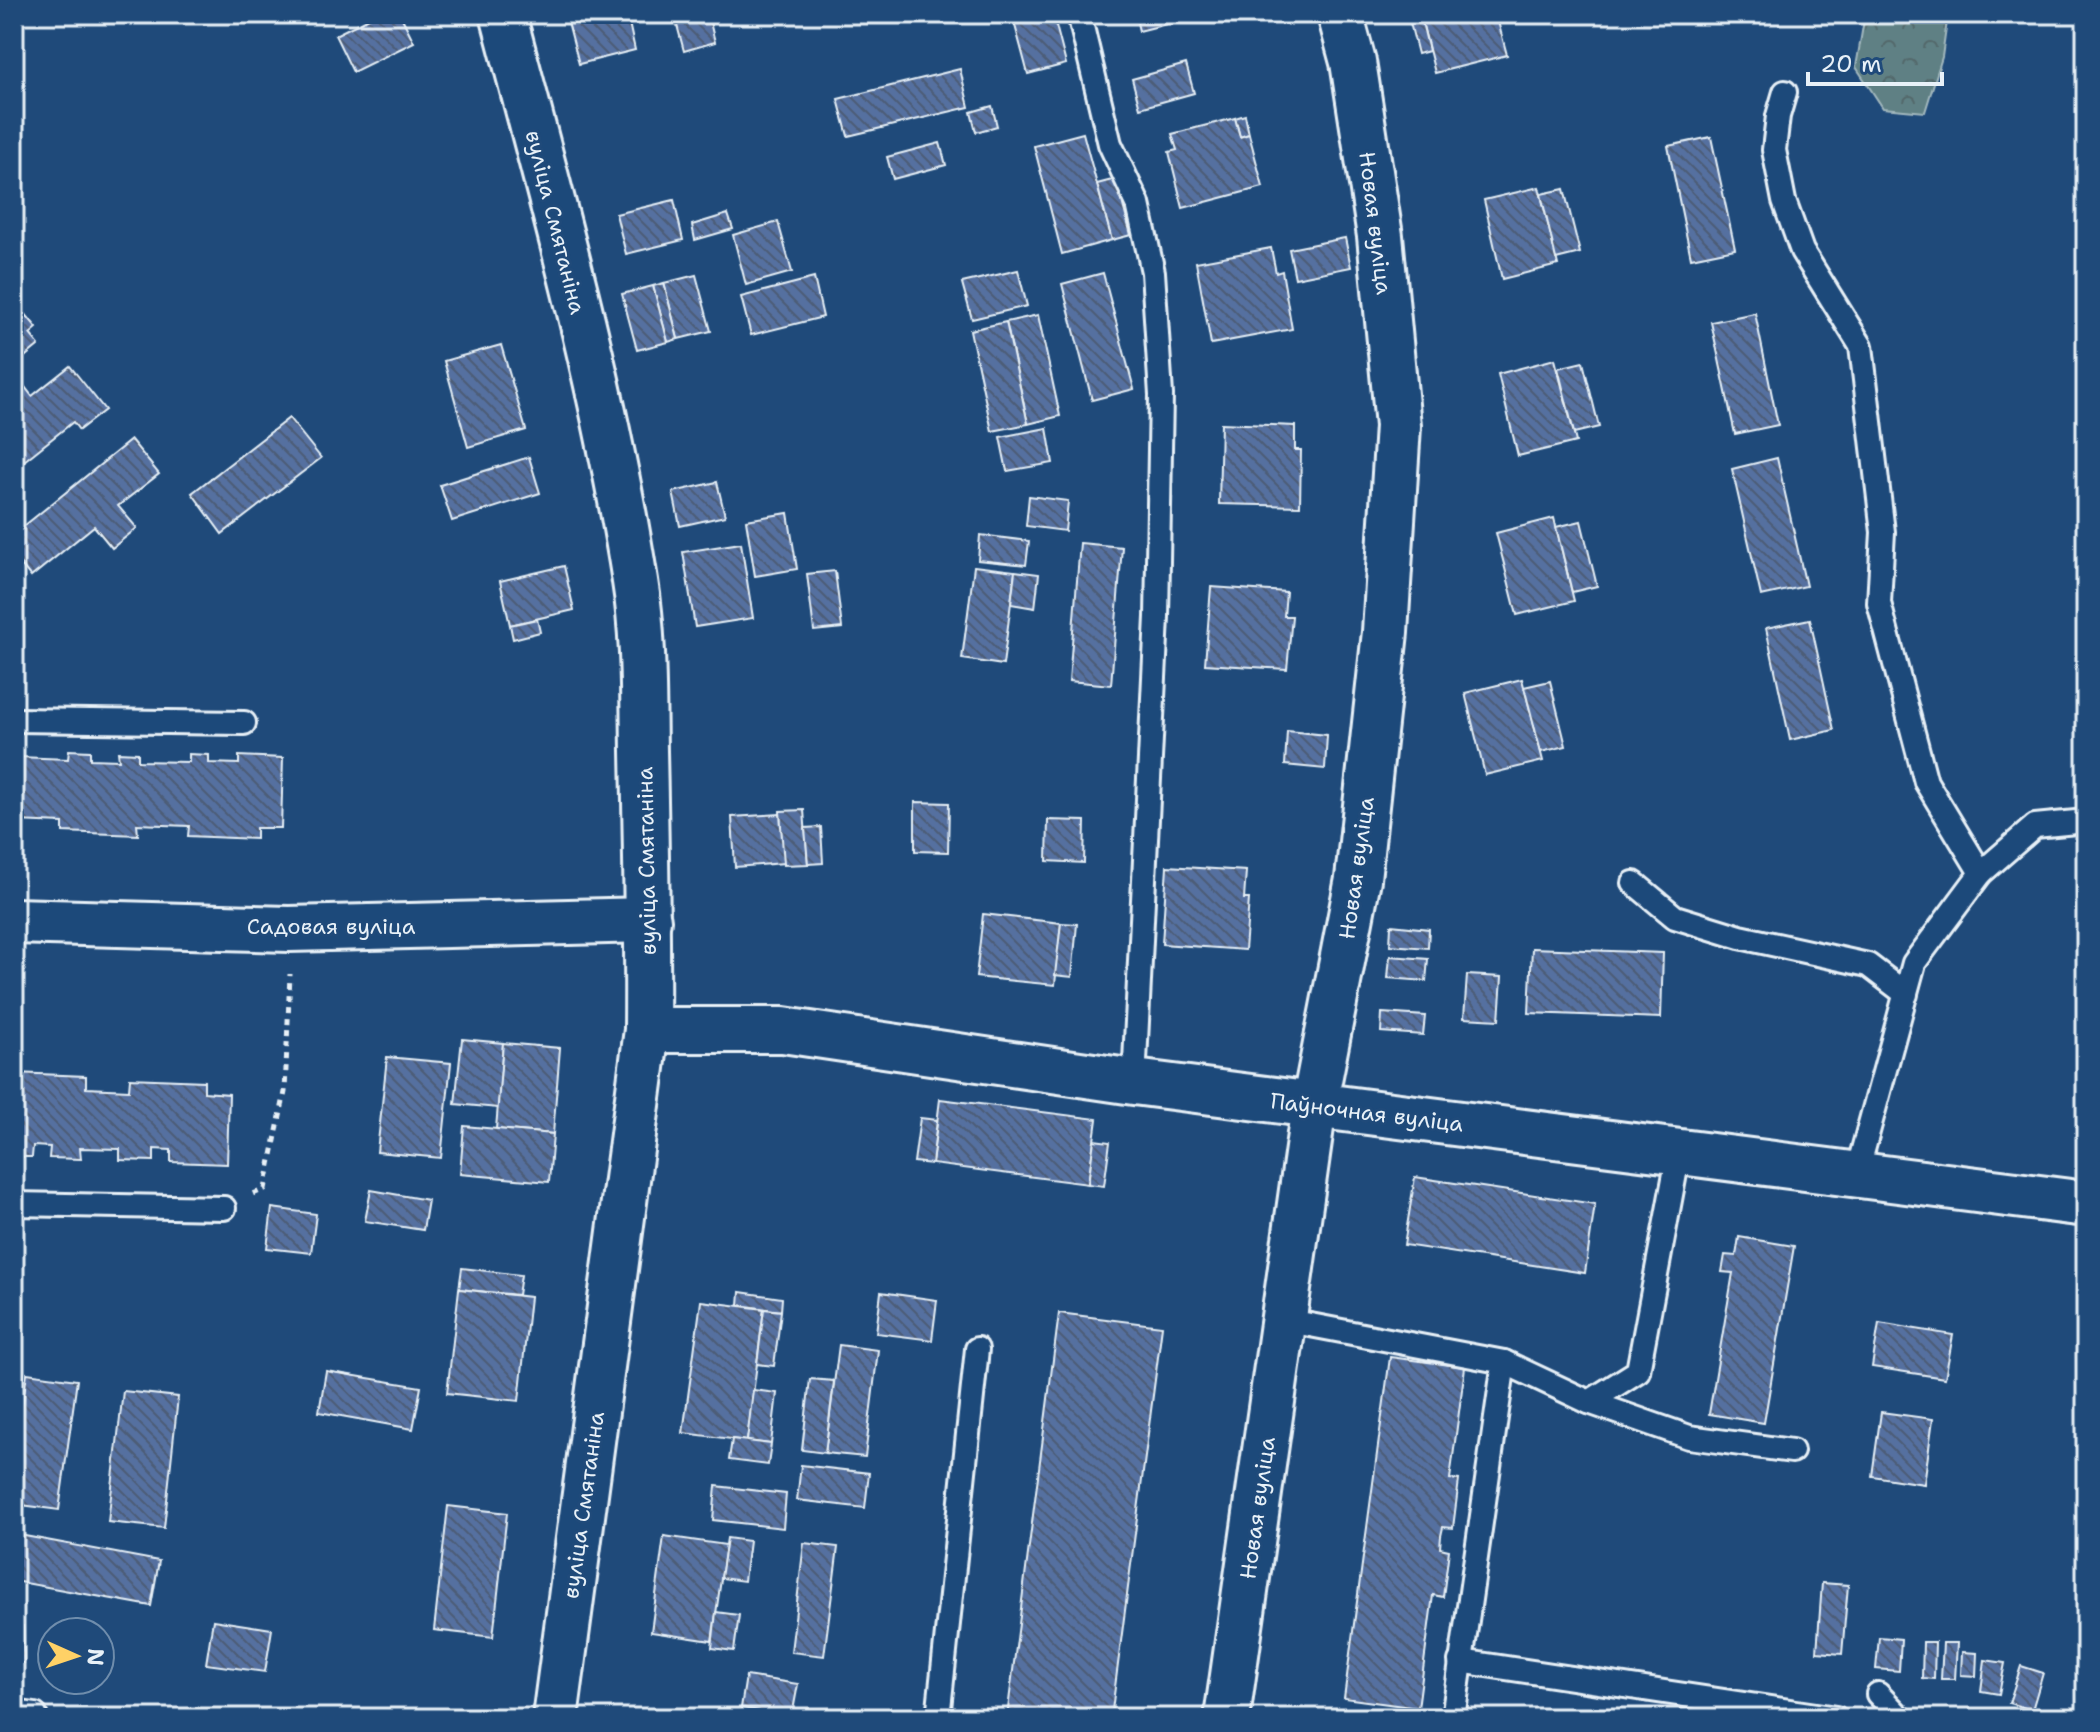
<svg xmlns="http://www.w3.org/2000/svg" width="2100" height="1732" font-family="'Shantell Sans',sans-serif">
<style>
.forest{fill:url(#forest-crowns);stroke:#a3b8be;stroke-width:2}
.building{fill:url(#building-back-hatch);stroke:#e8f1f8;stroke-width:2}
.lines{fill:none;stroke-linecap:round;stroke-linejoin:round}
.service-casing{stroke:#e8f1f8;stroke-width:28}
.minor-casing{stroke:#e8f1f8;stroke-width:50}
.path{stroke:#e8f1f8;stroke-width:5;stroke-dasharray:6 6;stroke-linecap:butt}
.service{stroke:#1f4a7a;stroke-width:22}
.minor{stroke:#1f4a7a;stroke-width:44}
.labels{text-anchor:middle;stroke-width:6;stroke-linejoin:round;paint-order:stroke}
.street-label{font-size:22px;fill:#e8f1f8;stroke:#1f4a7a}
</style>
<defs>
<pattern id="forest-crowns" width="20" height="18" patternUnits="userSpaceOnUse" patternTransform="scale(2)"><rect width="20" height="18" fill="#5e8084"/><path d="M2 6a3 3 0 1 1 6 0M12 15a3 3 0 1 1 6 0" fill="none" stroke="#53676a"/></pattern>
<pattern id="building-back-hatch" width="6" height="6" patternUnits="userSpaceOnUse" patternTransform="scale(2)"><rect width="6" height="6" fill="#5470a0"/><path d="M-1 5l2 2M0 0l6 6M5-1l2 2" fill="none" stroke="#4d5c75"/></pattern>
</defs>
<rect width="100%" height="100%" fill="#1f4a7a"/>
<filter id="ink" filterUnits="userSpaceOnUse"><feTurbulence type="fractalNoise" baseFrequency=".0125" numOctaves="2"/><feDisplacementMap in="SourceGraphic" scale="16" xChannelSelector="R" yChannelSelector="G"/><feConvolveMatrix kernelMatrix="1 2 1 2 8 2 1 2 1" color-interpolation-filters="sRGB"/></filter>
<g filter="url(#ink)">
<path class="forest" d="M1865,14H1948L1942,57L1925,112L1883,108L1856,67Z"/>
<g class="building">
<path d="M377,14H400L414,42L353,72L335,35Z"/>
<path d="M566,14H589L592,22L627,14L635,50L579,64Z"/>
<path d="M589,14H624L592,22Z"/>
<path d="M674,14H708L715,42L684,51Z"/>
<path d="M1012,14H1053L1066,64L1028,74Z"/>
<path d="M1135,14H1206L1139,31Z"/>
<path d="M1420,14H1496L1507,55L1435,73Z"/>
<path d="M1420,14L1429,51L1418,54L1408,15Z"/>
<path d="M1186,64L1194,93L1140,108L1132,79Z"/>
<path d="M960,69L969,107L848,136L838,99Z"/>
<path d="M992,106L997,126L976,132L971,112Z"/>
<path d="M1245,115L1249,134L1240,137L1235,118Z"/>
<path d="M1235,118L1240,137L1249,134L1263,187L1183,208L1169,152L1177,150L1172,134Z"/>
<path d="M1083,133L1112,240L1062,254L1034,146Z"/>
<path d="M1711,137L1735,249L1691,258L1668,146Z"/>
<path d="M940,143L946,165L893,179L887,157Z"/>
<path d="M1116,179L1131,235L1112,240L1097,184Z"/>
<path d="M1539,187L1558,265L1502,279L1484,200Z"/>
<path d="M1564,189L1580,253L1556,259L1541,194Z"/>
<path d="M674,200L683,240L626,254L616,214Z"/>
<path d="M728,214L733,229L695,240L692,225Z"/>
<path d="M778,222L792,272L746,285L733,235Z"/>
<path d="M1345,238L1351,267L1295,278L1289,249Z"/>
<path d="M1271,248L1276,273L1282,271L1292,329L1211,344L1196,262Z"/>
<path d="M1018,270L1027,306L972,319L962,283Z"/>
<path d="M1103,273L1134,389L1092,400L1062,284Z"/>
<path d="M696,275L711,331L678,339L664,283Z"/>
<path d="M814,278L823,317L751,335L741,297Z"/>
<path d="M664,283L678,339L668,342L653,286Z"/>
<path d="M653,286L668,342L637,350L622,294Z"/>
<path d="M14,300L37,328L30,334L39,345L15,365Z"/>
<path d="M1755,313L1778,425L1735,434L1711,322Z"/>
<path d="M1038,315L1060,416L1028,424L1006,322Z"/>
<path d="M1006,322L1028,424L992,431L970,330Z"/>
<path d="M501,345L526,430L468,447L444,361Z"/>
<path d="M1555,359L1576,442L1518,456L1498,374Z"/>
<path d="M1583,362L1599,427L1574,433L1558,368Z"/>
<path d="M70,366L105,410L79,430L73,422L14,469V381L18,378L32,396Z"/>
<path d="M289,418L321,458L222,534L192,493Z"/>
<path d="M1221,423L1295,426V450H1301L1300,506L1219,504Z"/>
<path d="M1047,428L1053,463L1007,471L1000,437Z"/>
<path d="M131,440L159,474L118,506L137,528L112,548L94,526L31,577L14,556V534Z"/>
<path d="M529,457L540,493L452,521L440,485Z"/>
<path d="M1777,458L1806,586L1761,596L1732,469Z"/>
<path d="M717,482L725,516L680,526L673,492Z"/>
<path d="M1029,496L1068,501L1065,531L1026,526Z"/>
<path d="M788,513L797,569L755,576L746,520Z"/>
<path d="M1554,518L1574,601L1517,615L1496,533Z"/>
<path d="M1581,521L1597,586L1572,592L1556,527Z"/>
<path d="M980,535L1029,541L1026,565L978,560Z"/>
<path d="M741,543L753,618L695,627L683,552Z"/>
<path d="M1080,543L1122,547L1111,685L1069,681Z"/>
<path d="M564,566L574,610L510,625L500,581Z"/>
<path d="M974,566L1015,571L1003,665L962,659Z"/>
<path d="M835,571L842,628L814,631L807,574Z"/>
<path d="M1015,571L1039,574L1035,608L1011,604Z"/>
<path d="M1211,587L1286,592L1284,616H1292L1287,669L1205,664Z"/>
<path d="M537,619L540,632L513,639L510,625Z"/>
<path d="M1810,619L1834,730L1790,740L1766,628Z"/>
<path d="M1522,679L1543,761L1485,775L1465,693Z"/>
<path d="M1550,681L1566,746L1541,752L1524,687Z"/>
<path d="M1287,731L1327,735L1325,769L1285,765Z"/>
<path d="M14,749H17L18,757L68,759L69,750L90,751V759L119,760L118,752L138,753V761L189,762V754L209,755V763L239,764V756L283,758L281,828H256V839L188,836L189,826L137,824L138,835L63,832V823L17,821L14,831Z"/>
<path d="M915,802L949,803L948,852L915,851Z"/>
<path d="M804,810L808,864L783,865L780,811Z"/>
<path d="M780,814L784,863L735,867L732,817Z"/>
<path d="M1048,820L1085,821L1084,863L1047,861Z"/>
<path d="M821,827L823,863L808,864L805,828Z"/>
<path d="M1167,866L1246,871L1244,899H1249L1245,950L1162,944Z"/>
<path d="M983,914L1061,923L1055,985L976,977Z"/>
<path d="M1061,923L1077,924L1072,977L1055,975Z"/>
<path d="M1391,925L1429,929L1428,948L1390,945Z"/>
<path d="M1532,948L1663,953L1661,1018L1529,1013Z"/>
<path d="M1390,956L1428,959L1426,981L1388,978Z"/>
<path d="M1467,975L1502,977L1499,1020L1464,1018Z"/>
<path d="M1382,1013L1425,1016L1423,1035L1381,1032Z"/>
<path d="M462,1039L503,1043L498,1108L455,1104Z"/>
<path d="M503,1043L560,1048L553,1134L496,1129Z"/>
<path d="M387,1057L451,1063L441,1158L377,1152Z"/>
<path d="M14,1073L86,1076V1088L129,1090L130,1078L204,1081V1092L229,1094L227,1164L171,1162V1150L154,1149V1161L120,1160V1149L80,1148L81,1159L49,1158L50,1147L33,1146L32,1157H14Z"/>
<path d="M940,1099L1097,1119L1088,1184L932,1164Z"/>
<path d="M920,1118L937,1120L932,1164L914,1162Z"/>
<path d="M464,1126L553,1134L549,1182L460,1174Z"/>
<path d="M1094,1140L1110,1142L1104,1186L1088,1184Z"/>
<path d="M1415,1177L1595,1204L1585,1273L1404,1245Z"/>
<path d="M371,1190L428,1200L423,1230L365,1221Z"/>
<path d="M272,1208L316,1214L311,1253L267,1248Z"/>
<path d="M1739,1237L1794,1246L1764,1423L1709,1414L1733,1273L1722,1272L1725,1255L1736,1256Z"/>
<path d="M462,1268L521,1275L518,1295L459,1289Z"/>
<path d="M459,1289L530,1297L519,1401L447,1393Z"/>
<path d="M740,1292L782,1298L781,1311L739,1305Z"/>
<path d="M881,1292L937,1300L932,1340L876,1333Z"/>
<path d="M701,1301L764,1309L747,1441L683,1433Z"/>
<path d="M764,1309L781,1311L774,1366L757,1364Z"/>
<path d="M1059,1313L1162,1326L1111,1718L1007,1717Z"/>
<path d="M1879,1323L1953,1335L1945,1378L1872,1367Z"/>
<path d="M839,1345L878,1350L865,1457L825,1453Z"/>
<path d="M1390,1357L1465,1367L1450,1479L1459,1480L1453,1528L1443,1527L1441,1536L1440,1548L1449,1550L1443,1597L1433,1595L1418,1708L1344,1698Z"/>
<path d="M326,1371L421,1387L413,1429L319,1412Z"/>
<path d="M27,1373L77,1380L59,1510L14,1504V1464Z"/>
<path d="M810,1379L834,1381L825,1453L802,1450Z"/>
<path d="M753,1390L777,1393L771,1444L747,1441Z"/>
<path d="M123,1391L178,1397L164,1528L108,1522Z"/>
<path d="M1881,1412L1933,1419L1924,1484L1872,1476Z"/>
<path d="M732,1439L771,1444L768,1465L729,1460Z"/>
<path d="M801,1465L869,1473L865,1508L797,1500Z"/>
<path d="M716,1486L786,1494L783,1528L713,1520Z"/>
<path d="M448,1506L507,1513L493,1637L434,1630Z"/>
<path d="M14,1534L159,1561L151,1606L14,1581Z"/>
<path d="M664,1536L726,1545L712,1641L651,1632Z"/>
<path d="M727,1538L749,1541L744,1581L721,1578Z"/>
<path d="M804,1543L838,1547L824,1656L791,1652Z"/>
<path d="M1822,1583L1848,1585L1842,1654L1817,1652Z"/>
<path d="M716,1612L739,1615L734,1651L712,1648Z"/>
<path d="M213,1620L272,1629L265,1672L206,1664Z"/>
<path d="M14,1626H23L24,1663H14Z"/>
<path d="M1879,1637L1901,1639L1899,1671L1876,1669Z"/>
<path d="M1923,1642H1935L1934,1679L1922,1678Z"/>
<path d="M1943,1643H1957L1955,1679H1941Z"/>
<path d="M1962,1652L1977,1653L1976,1676L1961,1675Z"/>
<path d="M1985,1660L2005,1663L1999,1694L1981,1691Z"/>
<path d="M2021,1666L2043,1673L2032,1710L2009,1703Z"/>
<path d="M746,1676L798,1684L792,1716L741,1708Z"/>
</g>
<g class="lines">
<defs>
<g id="service">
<path d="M1079,14L1110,144L1138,204L1153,272L1161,395L1157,617L1134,1082"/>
<path d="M1785,92L1778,116L1774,150L1784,201L1802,251L1861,346L1883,532L1879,603L1926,782L1981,873"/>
<path d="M14,720L244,723"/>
<path d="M1634,883L1675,917L1740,937L1868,965L1906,994"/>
<path d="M1857,1172L1914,963L1981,873L2035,826L2086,821"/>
<path d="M14,1204L224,1208"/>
<path d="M1284,1320L1504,1362L1589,1402L1689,1437L1792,1451"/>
<path d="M1589,1402L1638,1371L1679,1152"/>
<path d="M1460,1661L1836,1718"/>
<path d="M1878,1694L1901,1718"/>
<path d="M14,1712L35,1715"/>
<path d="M938,1718L977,1349"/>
<path d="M1453,1718L1504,1362"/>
</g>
<g id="minor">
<path d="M503,14C552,201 605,390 635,581C644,636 643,695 644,751C646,844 648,937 647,1030L555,1718"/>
<path d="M14,921L289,929L648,920"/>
<path d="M647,1030H783L1134,1082L2086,1204"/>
<path d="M1227,1718L1314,1106L1358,879L1385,632L1398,426L1380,236L1353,62L1340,14"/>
</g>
</defs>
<use href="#service" class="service-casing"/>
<use href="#minor" class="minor-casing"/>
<path class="path" d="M253,1194L265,1189L285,1092L290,974"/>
<use href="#service" class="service"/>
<use href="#minor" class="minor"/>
</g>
</g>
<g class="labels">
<g class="street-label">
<text transform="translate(556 222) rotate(76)" y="8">вуліца Смятаніна</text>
<text transform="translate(1376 223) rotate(83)" y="8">Новая вуліца</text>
<text transform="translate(646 861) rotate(-91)" y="8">вуліца Смятаніна</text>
<text transform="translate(1356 868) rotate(-82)" y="8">Новая вуліца</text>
<text x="331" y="934">Садовая вуліца</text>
<text transform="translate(1367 1112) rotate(7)" y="8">Паўночная вуліца</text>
<text transform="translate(583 1505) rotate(-82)" y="8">вуліца Смятаніна</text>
<text transform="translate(1257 1508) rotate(-82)" y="8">Новая вуліца</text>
</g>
</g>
<rect width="2100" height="1732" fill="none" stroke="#1f4a7a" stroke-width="48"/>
<rect x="24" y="24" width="2052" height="1684" fill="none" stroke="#e8f1f8" stroke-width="3" filter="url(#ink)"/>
<g transform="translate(76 1656) rotate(93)"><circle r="38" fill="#1f4a7a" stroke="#6f8dac" stroke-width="2"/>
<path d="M0-6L14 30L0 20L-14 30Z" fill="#ffd166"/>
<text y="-12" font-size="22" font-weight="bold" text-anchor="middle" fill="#e8f1f8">N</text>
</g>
<path d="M1808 72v12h134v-12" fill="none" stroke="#e8f1f8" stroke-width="4"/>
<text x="1820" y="72" font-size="24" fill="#e8f1f8" stroke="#1f4a7a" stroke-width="6" paint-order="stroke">20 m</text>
</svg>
